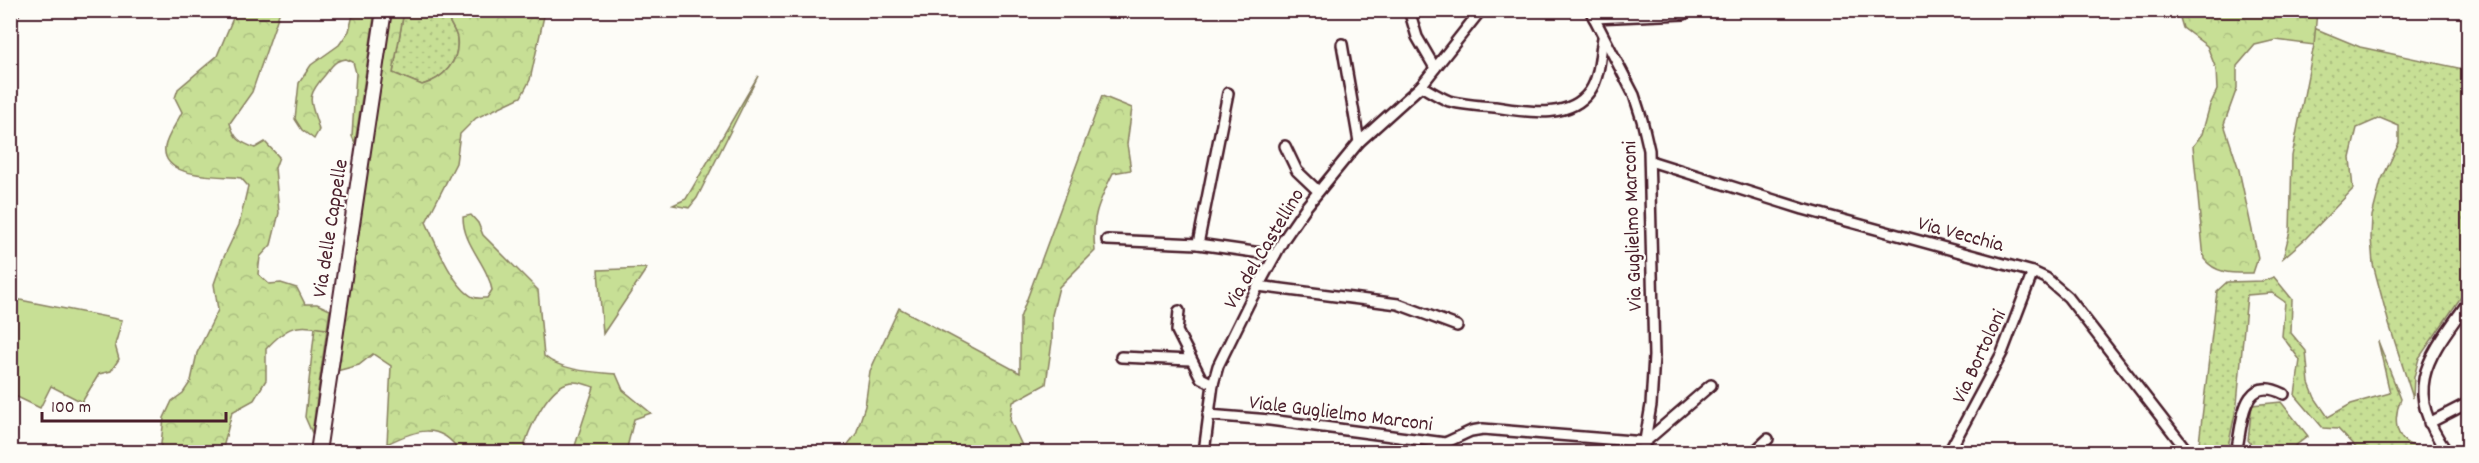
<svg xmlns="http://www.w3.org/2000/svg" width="2479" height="463" font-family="Dekko,sans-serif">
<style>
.grass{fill:url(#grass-dots);stroke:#887f60;stroke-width:1.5}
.forest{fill:url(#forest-crowns);stroke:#887f60;stroke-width:1.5}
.garden{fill:#c7df95;stroke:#887f60;stroke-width:1.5}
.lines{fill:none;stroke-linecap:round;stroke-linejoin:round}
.minor-casing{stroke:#4a1f2b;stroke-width:14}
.secondary-casing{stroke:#4a1f2b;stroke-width:18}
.minor{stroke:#fdfcf7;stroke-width:9}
.secondary{stroke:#fdfcf7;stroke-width:14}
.labels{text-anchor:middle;stroke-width:4.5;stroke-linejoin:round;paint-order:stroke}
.street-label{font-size:21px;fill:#4a1f2b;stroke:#fdfcf7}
</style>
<defs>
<pattern id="grass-dots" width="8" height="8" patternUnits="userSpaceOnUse" patternTransform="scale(1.5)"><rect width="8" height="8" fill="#c7df95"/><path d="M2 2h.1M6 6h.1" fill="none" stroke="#acbf81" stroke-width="1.8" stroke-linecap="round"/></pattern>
<pattern id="forest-crowns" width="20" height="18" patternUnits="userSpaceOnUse" patternTransform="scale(1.5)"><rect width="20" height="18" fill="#c7df95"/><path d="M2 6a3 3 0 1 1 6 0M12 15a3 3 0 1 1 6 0" fill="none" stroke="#acbf81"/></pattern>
</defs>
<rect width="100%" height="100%" fill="#fdfcf7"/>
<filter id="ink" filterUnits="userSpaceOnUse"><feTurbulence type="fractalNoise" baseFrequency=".0167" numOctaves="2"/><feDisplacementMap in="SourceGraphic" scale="12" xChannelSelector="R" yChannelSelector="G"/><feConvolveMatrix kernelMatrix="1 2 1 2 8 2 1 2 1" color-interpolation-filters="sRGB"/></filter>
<g filter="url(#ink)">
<g class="grass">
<path d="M404,11H452L449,20C451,26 456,32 457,38C460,62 443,79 422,85L393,73Z"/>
<path d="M2314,28L2360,47L2468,70V287L2419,358L2414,377L2413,398L2389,324L2373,264L2371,238L2372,216L2381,181L2399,143V126L2380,118L2357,128L2350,158L2353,189L2306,238L2283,258L2290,231L2292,156L2314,45Z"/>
<path d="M758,76L697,198L689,208L673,205L686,199Z"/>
<path d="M2274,277L2292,299L2291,333L2306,351L2309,383L2315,398L2328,417L2351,404L2390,393L2378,341L2401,399C2390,424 2398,452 2430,446L2435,452H2360L2338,429L2323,428L2295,395L2300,360L2282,336L2285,302L2272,293L2247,295L2237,404L2227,452H2204L2199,443L2217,291L2227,282L2263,281Z"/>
<path d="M315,327L327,329L312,433L305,417Z"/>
<path d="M2281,402L2308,436L2287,452H2257L2248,440L2252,405Z"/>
</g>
<g class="forest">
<path d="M236,11H280L252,92L230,123C234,139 240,142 255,148L265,142L279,157L275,168L279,213L271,245L260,257L258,274L269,284L281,283L297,288L305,304H317L330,310L327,329C295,324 288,325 266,349V380L254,400L232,412L222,452H160L164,418L172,401L183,393L191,381L197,353L218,310L214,284L222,261L239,225L248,186L241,178C222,175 161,180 165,147C167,136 177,123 182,112L175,98L178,89L217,56Z"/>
<path d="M354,11H375L355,143L352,136L356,73L353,62L346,59C333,61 332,66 325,75C303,100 312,101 319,130L314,139L302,130L295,119L299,83L311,65L339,45L349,31Z"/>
<path d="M390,11H404L393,73L422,85C443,79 460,62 457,38C456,32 451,26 449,20L452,11H540L544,16L530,80L521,97L476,118L460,134L456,163L426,222C435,242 453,287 473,297C477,299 483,298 487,298L492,290C487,263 463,245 463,217L471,215L478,223L483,235L538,290L544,356C562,371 593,372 616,374L623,390L651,413L634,419L626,452H573L594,387C585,384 576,380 567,383C546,390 527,432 523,452H460C440,421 415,430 387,444L391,366L373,354L359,365L337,371Z"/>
<path d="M2178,11H2317L2314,45L2276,40L2255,45L2237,66V88L2224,124L2239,170L2258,258L2253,273C2234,273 2217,275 2204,259L2193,146L2202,134L2210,105L2217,90L2216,69L2207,46L2183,28Z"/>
<path d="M1102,96L1132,108L1127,144L1131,170L1113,173C1098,204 1091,217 1095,251L1059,287L1052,315V342L1046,384L1013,402L1010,420L1025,452H842L856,434L865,406L870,371L899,308L1020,373V318Z"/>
<path d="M647,268L603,334L598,270Z"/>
</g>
<path class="garden" d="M10,298L122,320L115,345L119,359L111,371L99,374L82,402L51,386L40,408L11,394Z"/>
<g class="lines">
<defs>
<g id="minor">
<path d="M1409,10L1417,37L1435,68"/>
<path d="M1590,10L1634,95L1642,120L1649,150L1654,356L1651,405L1643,452"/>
<path d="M10,16L15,10"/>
<path d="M1594,18L1684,14"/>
<path d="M1342,44L1359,142"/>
<path d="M1421,86C1430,91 1439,97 1449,101C1464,105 1480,106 1495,107C1524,111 1569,121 1590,91C1600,77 1600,54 1603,38"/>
<path d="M1285,146L1297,171L1318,191"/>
<path d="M1650,161L1803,209L2033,272L2046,278L2068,297L2188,452"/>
<path d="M1107,240L1198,244L1275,255"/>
<path d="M1198,244L1228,93"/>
<path d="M1258,286L1398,304L1457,326"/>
<path d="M1179,311L1177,331L1201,378L1213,384"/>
<path d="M1121,357L1191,360"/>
<path d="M1208,415L1270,420L1445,443L1471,431L1483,429L1645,442L1711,385"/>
<path d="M2429,423L2468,403"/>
<path d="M1204,452L1213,384L1218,366L1249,303L1284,239L1306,207L1359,142L1421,86L1481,10"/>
<path d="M1754,452L1768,439"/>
<path d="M1949,452L2002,353L2033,272"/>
<path d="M2236,452C2243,426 2240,372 2284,394"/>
<path d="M2447,452C2401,387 2428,358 2468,302"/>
</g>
<path id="secondary" d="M318,452L384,10"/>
</defs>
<use href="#minor" class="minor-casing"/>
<use href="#secondary" class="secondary-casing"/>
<use href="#minor" class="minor"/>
<use href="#secondary" class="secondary"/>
</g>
</g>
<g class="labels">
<g class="street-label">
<text transform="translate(1631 226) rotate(-92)" y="7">Via Guglielmo Marconi</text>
<text transform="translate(329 228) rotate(-81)" y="7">Via delle Cappelle</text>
<text transform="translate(1961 233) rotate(15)" y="7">Via Vecchia</text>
<text transform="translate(1263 248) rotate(-59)" y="7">Via del Castellino</text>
<text transform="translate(1978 356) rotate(-65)" y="7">Via Bortoloni</text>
<text transform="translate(1341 412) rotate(7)" y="7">Viale Guglielmo Marconi</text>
</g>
</g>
<rect width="2479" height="463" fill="none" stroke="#fdfcf7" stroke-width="36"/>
<rect x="18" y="18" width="2443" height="427" fill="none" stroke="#4a1f2b" stroke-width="2" filter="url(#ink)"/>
<path d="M42 412v9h184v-9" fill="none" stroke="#4a1f2b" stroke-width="3"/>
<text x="51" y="412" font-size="18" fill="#4a1f2b" stroke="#fdfcf7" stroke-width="4.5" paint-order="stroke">100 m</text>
</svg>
